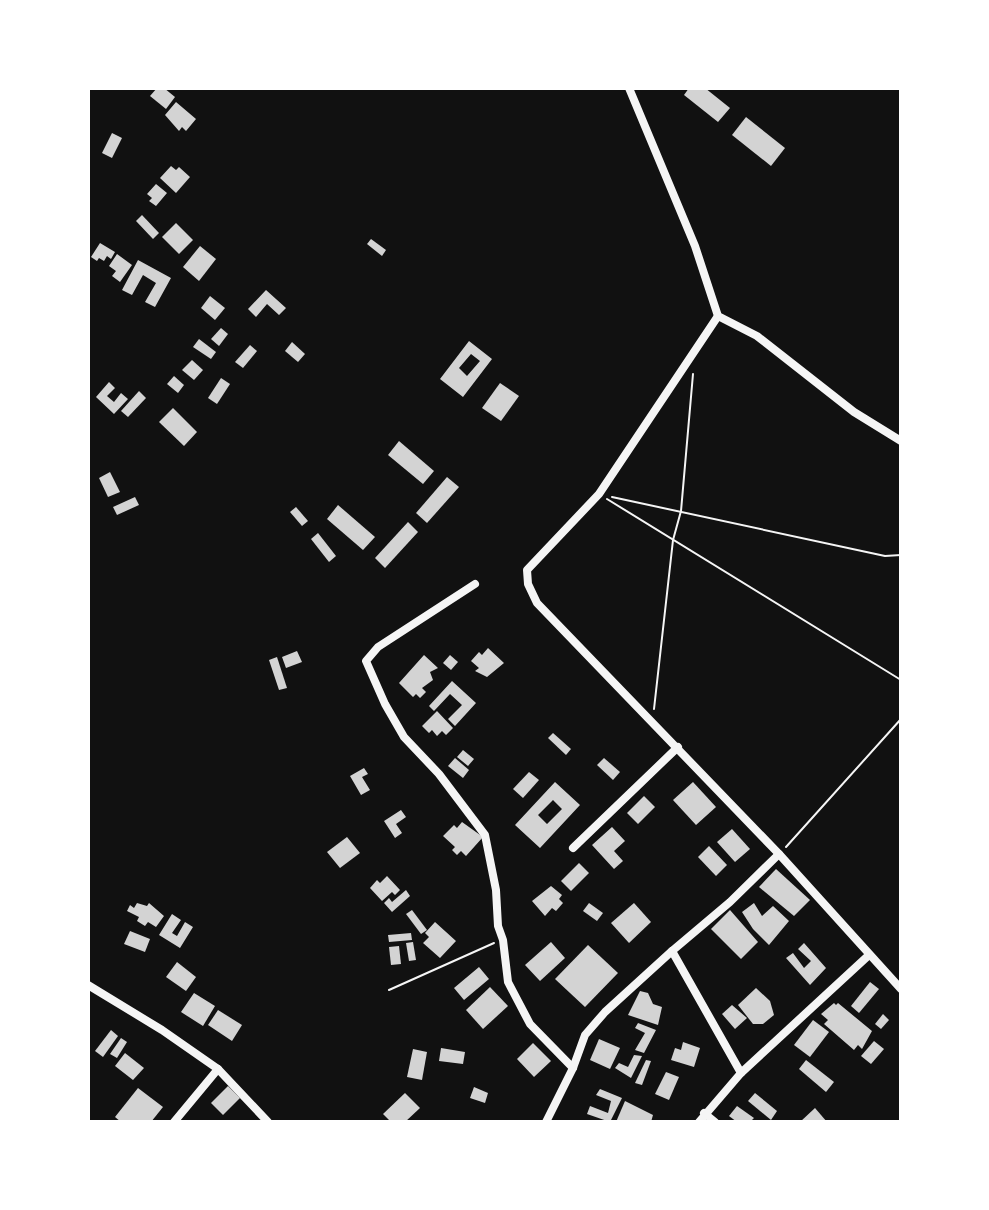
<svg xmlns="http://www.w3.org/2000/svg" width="989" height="1210" font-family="Overpass,sans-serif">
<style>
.building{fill:#d3d3d3;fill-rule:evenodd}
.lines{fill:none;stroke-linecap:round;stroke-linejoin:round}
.path{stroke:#f5f5f5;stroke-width:2}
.minor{stroke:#f5f5f5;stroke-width:8}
</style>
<rect width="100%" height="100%" fill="#111"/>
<g class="building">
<path d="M157,88H164L175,97L166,109L150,96Z"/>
<path d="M689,88H705L730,108L718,122L684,95Z"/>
<path d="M176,102L196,119L186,131L182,127L179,131L165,115Z"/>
<path d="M746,117L785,148L771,166L732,135Z"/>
<path d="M112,133L122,138L112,158L102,153Z"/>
<path d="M171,166L176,170L179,167L190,177L176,193L160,178Z"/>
<path d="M156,184L167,193L156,206L149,201L152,198L147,194Z"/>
<path d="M142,215L159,233L153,239L136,221Z"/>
<path d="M176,223L193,240L179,254L162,237Z"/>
<path d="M371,239L386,250L382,256L367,244Z"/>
<path d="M100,243L115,252L111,259L107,256L104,261L99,258L97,261L91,257Z"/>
<path d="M200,246L216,259L199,281L183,267Z"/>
<path d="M117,254L132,265L120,282L112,276L116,271L109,266Z"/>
<path d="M138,260L171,278L155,307L145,302L156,283L143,275L132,295L122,290Z"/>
<path d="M266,290L286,308L279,315L267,304L256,317L248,309Z"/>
<path d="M210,296L225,308L215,320L201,308Z"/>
<path d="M221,328L228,334L219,346L211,339Z"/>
<path d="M199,339L216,352L211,359L193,347Z"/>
<path d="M469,341L492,359L463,397L440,379ZM471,354L480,361L467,376L459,368Z"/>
<path d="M292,342L305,354L298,362L285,351Z"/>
<path d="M250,345L257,351L243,368L235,362Z"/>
<path d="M192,360L203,370L194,380L182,370Z"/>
<path d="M174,376L184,385L178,393L167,384Z"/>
<path d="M221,378L230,384L217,404L208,398Z"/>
<path d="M109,382L115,388L107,396L114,402L121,393L128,399L114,414L96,397Z"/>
<path d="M500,383L519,396L501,421L482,408Z"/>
<path d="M139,391L146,398L128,417L121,411Z"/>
<path d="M173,408L197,432L184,446L159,422Z"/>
<path d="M399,441L434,471L423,484L388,455Z"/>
<path d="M110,472L120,492L108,497L99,478Z"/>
<path d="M447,477L459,487L427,523L416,513Z"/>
<path d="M135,497L139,505L117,515L113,507Z"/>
<path d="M338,505L375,537L363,550L327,519Z"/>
<path d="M296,507L308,521L302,526L290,512Z"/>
<path d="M408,522L418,532L385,568L375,558Z"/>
<path d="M318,533L336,556L329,562L311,539Z"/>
<path d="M488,648L504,663L487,677L475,671L479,668L471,661L479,652L482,655Z"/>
<path d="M297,651L302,662L286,668L282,657Z"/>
<path d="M424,655L438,668L430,672L433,680L422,688L426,692L420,698L416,694L413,697L399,683Z"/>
<path d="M450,655L458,662L451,670L443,663Z"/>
<path d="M277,657L287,688L279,690L269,660Z"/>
<path d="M452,681L476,703L455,726L448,719L462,705L450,694L434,711L429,706Z"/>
<path d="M437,711L453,728L446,735L442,731L437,736L432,730L429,733L422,726Z"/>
<path d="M553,733L571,749L566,755L548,738Z"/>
<path d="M463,750L474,759L468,766L457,757Z"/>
<path d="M455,758L469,770L463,778L448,766Z"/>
<path d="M604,758L620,772L613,780L597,765Z"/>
<path d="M364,768L368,774L362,777L370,790L361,795L350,776Z"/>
<path d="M529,772L539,780L523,798L513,789Z"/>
<path d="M555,782L580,805L540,848L515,825ZM553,800L562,809L547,824L538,815Z"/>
<path d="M693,782L716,807L696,825L673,800Z"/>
<path d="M644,796L655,807L638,824L627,813Z"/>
<path d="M401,810L406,817L396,824L402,833L395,838L384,821Z"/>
<path d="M462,822L483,837L466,856L461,851L457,855L452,850L455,847L443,836L454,825L457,828Z"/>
<path d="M612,827L625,841L614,851L623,861L614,869L592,845Z"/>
<path d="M732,829L750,849L735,862L717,842Z"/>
<path d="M347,837L360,853L340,868L327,852Z"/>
<path d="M709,846L727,865L716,876L698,857Z"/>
<path d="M579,863L589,873L571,891L561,881Z"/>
<path d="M776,869L810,900L794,916L759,887Z"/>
<path d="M387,876L400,890L395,895L392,892L382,901L370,888L377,880L380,883Z"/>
<path d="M551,886L562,895L559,899L563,903L556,911L552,908L545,916L532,901Z"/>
<path d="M406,890L410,896L392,912L384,903L389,898L392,902Z"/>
<path d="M137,903L147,906L149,903L164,916L156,927L148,922L145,926L137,921L139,917L127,911L130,905L134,908Z"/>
<path d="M589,903L603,913L597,921L583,911Z"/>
<path d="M634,903L651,922L629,943L611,923Z"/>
<path d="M754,903L762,916L773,906L789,921L769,945L753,929L742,912Z"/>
<path d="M412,910L427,930L421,934L406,914Z"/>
<path d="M730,910L758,942L741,959L711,929Z"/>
<path d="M172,914L181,920L172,933L177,936L185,922L193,927L180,948L159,935Z"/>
<path d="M435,922L456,941L440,958L423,943L429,937L425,933Z"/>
<path d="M130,931L150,939L145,952L124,944Z"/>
<path d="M411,933L412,940L389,942L388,935Z"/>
<path d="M413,942L416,960L409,961L406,943Z"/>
<path d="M551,942L565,958L540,981L525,965Z"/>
<path d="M804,943L826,968L810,985L786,958L793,953L804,968L811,961L798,949Z"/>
<path d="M588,945L618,973L585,1007L555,979Z"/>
<path d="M399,946L401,964L391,965L389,947Z"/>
<path d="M177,962L196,977L186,991L166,977Z"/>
<path d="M479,967L489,979L464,1000L454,988Z"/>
<path d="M870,982L879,989L859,1013L851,1006Z"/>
<path d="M490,987L508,1006L483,1029L466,1010Z"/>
<path d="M756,988L770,1001L774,1015L763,1024H753L738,1005Z"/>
<path d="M640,991L648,993L653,1004L662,1007L658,1025L628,1015Z"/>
<path d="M194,993L215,1006L203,1026L181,1012Z"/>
<path d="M834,1003L836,1005L838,1003L872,1031L862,1049L858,1045L854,1050L824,1024L828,1020L821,1014Z"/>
<path d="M732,1005L747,1018L735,1029L722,1014Z"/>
<path d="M218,1010L242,1025L232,1041L208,1025Z"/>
<path d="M883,1014L889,1020L881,1029L875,1024Z"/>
<path d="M813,1020L829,1032L810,1057L794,1045Z"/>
<path d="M638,1023L656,1030L644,1053L635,1050L645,1033L635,1028Z"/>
<path d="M111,1030L118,1036L103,1057L95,1051Z"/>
<path d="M121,1038L127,1042L117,1058L110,1054Z"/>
<path d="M599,1039L620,1048L610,1069L590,1060Z"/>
<path d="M874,1041L884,1049L871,1064L861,1056Z"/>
<path d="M683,1042L700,1048L694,1067L671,1060L675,1048L681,1050Z"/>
<path d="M533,1043L551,1061L534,1077L517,1059Z"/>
<path d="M441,1048L465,1052L463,1064L439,1061Z"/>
<path d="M413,1049L427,1052L422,1080L407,1077Z"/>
<path d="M125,1053L144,1068L133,1080L115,1066Z"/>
<path d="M634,1055L642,1056L631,1078L615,1068L619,1063L628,1067Z"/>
<path d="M646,1060L651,1061L642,1085L635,1083Z"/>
<path d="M806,1060L834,1082L826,1092L799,1069Z"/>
<path d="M666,1072L679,1077L669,1100L655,1094Z"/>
<path d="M228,1086L240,1098L223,1115L211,1103Z"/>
<path d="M474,1087L488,1093L485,1103L470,1098Z"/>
<path d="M138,1088L163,1107L151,1122H121L115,1117Z"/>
<path d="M600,1089L622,1098L610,1122L587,1114L590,1106L608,1113L611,1101L596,1095Z"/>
<path d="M405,1093L420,1108L405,1122H391L383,1114Z"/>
<path d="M755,1093L777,1111L771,1120L748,1101Z"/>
<path d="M625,1101L653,1115L651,1122H616Z"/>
<path d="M737,1106L754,1118L750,1122H737L729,1116Z"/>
<path d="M815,1108L827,1122H800Z"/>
</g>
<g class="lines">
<g class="path">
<path d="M612,497L885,556L901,555"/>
<path d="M607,499L901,680"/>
<path d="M654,709L673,540L681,511L693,374"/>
<path d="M786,847L901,719"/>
<path d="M389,990L494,943"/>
</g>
<g class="minor">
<path d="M629,88L695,246L718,316L757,336L854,412L901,441"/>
<path d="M718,316L599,494L527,570L528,584L537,603L779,854L901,989"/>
<path d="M475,584L378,647L366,661L385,704L404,737L439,774L485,835L496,890L498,926L503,940L508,982L530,1024L573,1068"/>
<path d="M573,848L678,747"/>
<path d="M88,985L162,1030L218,1069L268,1122"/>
<path d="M741,1073L672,951L730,902L779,854"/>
<path d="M704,1113L715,1122"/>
<path d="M174,1122L218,1069"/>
<path d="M546,1122L573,1068L585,1035L605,1012L672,951"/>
<path d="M699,1122L741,1073L869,955"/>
</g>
</g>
<rect width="989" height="1210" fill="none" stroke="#ffffff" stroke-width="180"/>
</svg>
